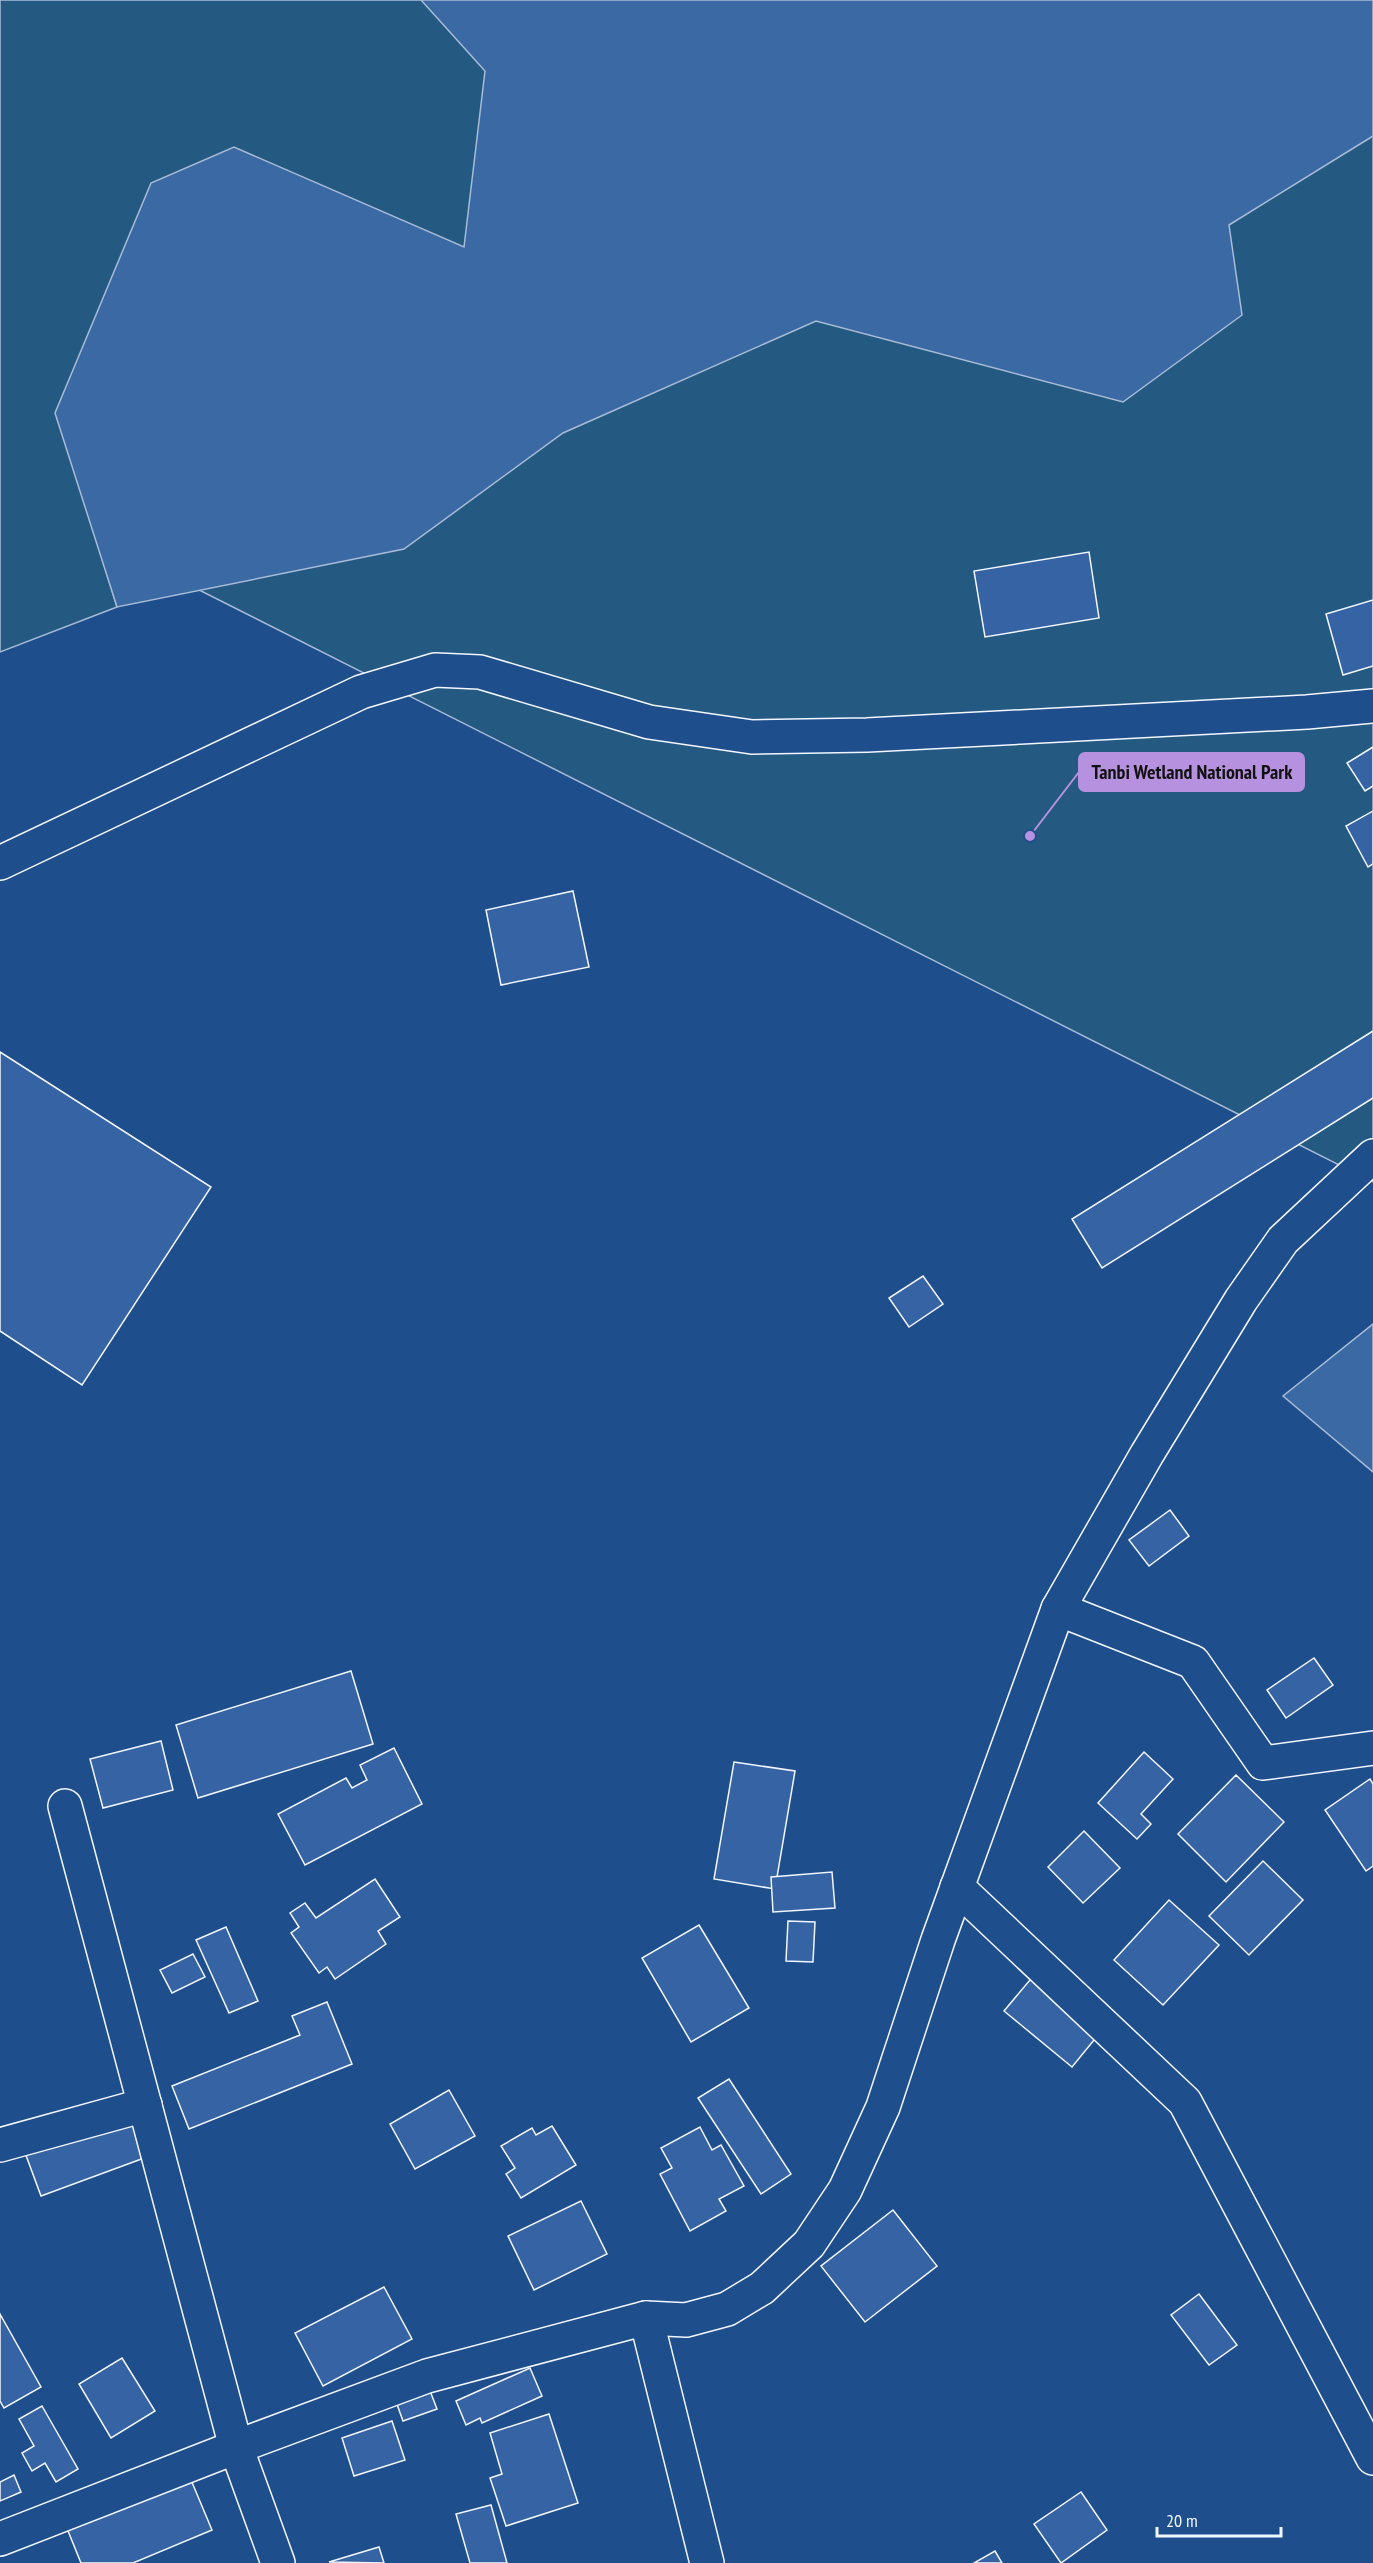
<svg xmlns="http://www.w3.org/2000/svg" width="1373" height="2563" font-family="'PT Sans Narrow',sans-serif">
<style>
.green{fill:#245a82;stroke:#a8bbd7;stroke-width:1.5}
.water{fill:#3b69a3;stroke:#a8bbd7;stroke-width:1.5}
.building{fill:#3563a3;stroke:#f2f6ff;stroke-width:1.5}
.lines{fill:none;stroke-linecap:round;stroke-linejoin:round}
.street-casing{stroke:#f2f6ff;stroke-width:36}
.street{stroke:#1f4e8c;stroke-width:33}
.leader{fill:none;stroke:#b691df;stroke-width:2}
.callout-dot{fill:#b691df;stroke:#1f4e8c;stroke-width:2}
.callout{fill:#b691df;stroke:#b691df;stroke-width:2}
.callout-label{font-size:20px;text-anchor:middle;font-weight:bold;fill:#111}
</style>
<rect width="100%" height="100%" fill="#1f4e8c"/>
<path class="green" d="M0,0H1373V1182L96,538L117,607L0,652Z"/>
<g class="water">
<path d="M421,0H1373V136L1229,225L1242,315L1123,402L816,321L563,433L404,549L117,607L55,413L151,183L234,147L464,247L485,71Z"/>
<path d="M1373,1324V1472L1283,1396Z"/>
</g>
<g class="building">
<path d="M1089,552L1099,618L985,637L974,571Z"/>
<path d="M1373,600V666L1343,675L1326,614Z"/>
<path d="M1373,747V786L1365,791L1347,763Z"/>
<path d="M1373,811V864L1368,867L1346,826Z"/>
<path d="M573,891L589,967L501,985L486,910Z"/>
<path d="M1373,1031V1098L1102,1268L1072,1219Z"/>
<path d="M0,1052L211,1187L82,1385L0,1331Z"/>
<path d="M923,1276L943,1304L909,1327L889,1298Z"/>
<path d="M1170,1510L1189,1536L1149,1566L1129,1540Z"/>
<path d="M1314,1658L1333,1685L1286,1718L1267,1690Z"/>
<path d="M351,1671L373,1744L198,1798L176,1725Z"/>
<path d="M161,1741L173,1790L103,1808L90,1759Z"/>
<path d="M394,1748L422,1804L305,1865L278,1814L346,1778L352,1788L367,1780L360,1765Z"/>
<path d="M1144,1752L1173,1779L1141,1814L1151,1824L1137,1839L1098,1803Z"/>
<path d="M734,1762L795,1771L775,1889L714,1879Z"/>
<path d="M1236,1775L1284,1822L1226,1882L1178,1834Z"/>
<path d="M1370,1779L1373,1784V1866L1366,1871L1325,1810Z"/>
<path d="M1084,1831L1120,1868L1083,1903L1048,1867Z"/>
<path d="M1263,1861L1303,1900L1249,1955L1209,1916Z"/>
<path d="M832,1872L835,1908L773,1912L771,1877Z"/>
<path d="M375,1879L400,1917L378,1931L386,1944L335,1979L327,1967L319,1973L291,1933L299,1927L290,1913L305,1903L316,1918Z"/>
<path d="M1169,1900L1219,1945L1163,2005L1114,1960Z"/>
<path d="M788,1921L815,1922L813,1962L786,1961Z"/>
<path d="M699,1925L749,2008L691,2042L642,1958Z"/>
<path d="M226,1927L258,2001L229,2013L196,1940Z"/>
<path d="M193,1954L205,1977L172,1993L160,1970Z"/>
<path d="M1035,1974L1103,2029L1072,2067L1004,2011Z"/>
<path d="M327,2002L352,2064L189,2129L172,2086L300,2035L292,2016Z"/>
<path d="M729,2079L791,2174L761,2194L698,2098Z"/>
<path d="M449,2090L475,2136L415,2169L390,2124Z"/>
<path d="M136,2103L155,2154L41,2196L17,2131Z"/>
<path d="M552,2126L576,2165L521,2198L506,2174L515,2168L501,2146L532,2128L536,2135Z"/>
<path d="M700,2127L712,2150L721,2145L744,2186L719,2199L726,2211L690,2231L660,2174L672,2168L661,2148Z"/>
<path d="M581,2201L607,2254L534,2290L508,2236Z"/>
<path d="M893,2210L937,2266L865,2322L821,2266Z"/>
<path d="M384,2287L412,2339L323,2386L295,2333Z"/>
<path d="M1199,2294L1237,2345L1209,2365L1171,2315Z"/>
<path d="M0,2314L41,2387L4,2408L0,2401Z"/>
<path d="M122,2358L155,2411L111,2438L79,2384Z"/>
<path d="M530,2368L542,2396L482,2423L480,2418L466,2425L456,2401Z"/>
<path d="M427,2383L437,2409L403,2421L394,2396Z"/>
<path d="M42,2406L78,2469L56,2482L45,2463L32,2471L22,2453L34,2446L19,2419Z"/>
<path d="M549,2414L578,2503L506,2526L490,2478L502,2474L490,2433Z"/>
<path d="M392,2421L405,2460L354,2476L342,2438Z"/>
<path d="M186,2468L212,2530L133,2563H81L64,2521Z"/>
<path d="M14,2475L21,2492L0,2501V2482Z"/>
<path d="M1081,2492L1107,2530L1061,2563L1034,2524Z"/>
<path d="M491,2505L507,2563H470L456,2514Z"/>
<path d="M379,2547L384,2563L329,2562Z"/>
<path d="M995,2551L1002,2563H974Z"/>
</g>
<g class="lines">
<defs>
<g id="street">
<path d="M0,863L361,692L435,670L480,672L649,722L752,737L867,735L1307,712L1373,706"/>
<path d="M1058,1609L1193,1662L1263,1763L1373,1748"/>
<path d="M65,1806L236,2447L278,2563"/>
<path d="M957,1887L1185,2102L1373,2458"/>
<path d="M0,2145L145,2105"/>
<path d="M646,2318L707,2563"/>
<path d="M0,2539L236,2447L427,2376L646,2318L686,2320L727,2309L762,2288L809,2244L845,2190L883,2107L938,1940L1058,1609L1147,1454L1241,1300L1283,1240L1373,1156"/>
</g>
</defs>
<use href="#street" class="street-casing"/>
<use href="#street" class="street"/>
</g>
<path class="leader" d="M1030 836L1079 772"/>
<circle class="callout-dot" cx="1030" cy="836" r="6"/>
<rect class="callout" x="1079" y="753" width="225" height="38" rx="6"/>
<g class="callout-label">
<text x="1192" y="779">Tanbi Wetland National Park</text>
</g>
<path d="M1157 2527v9h124v-9" fill="none" stroke="#f2f6ff" stroke-width="3"/>
<text x="1166" y="2527" font-size="18" fill="#f2f6ff" stroke="#1f4e8c" stroke-width="4.5" paint-order="stroke">20 m</text>
</svg>
